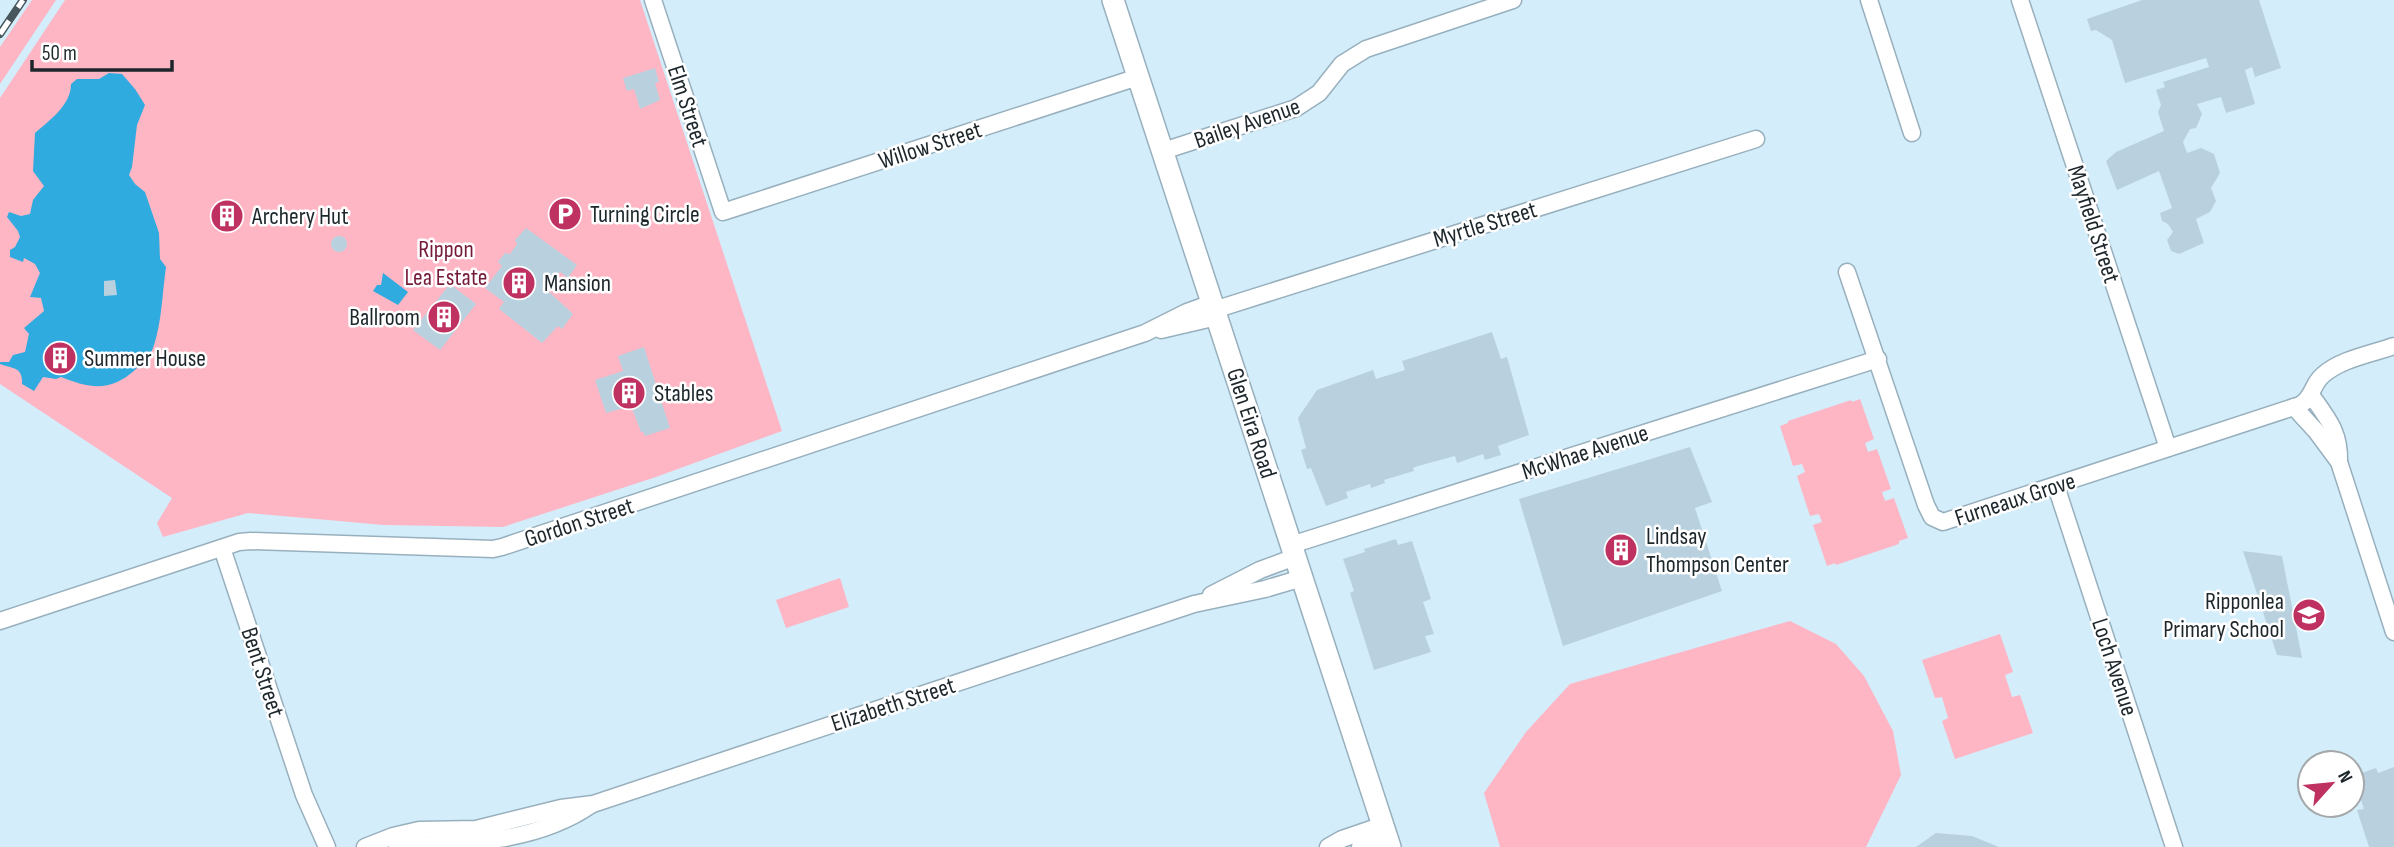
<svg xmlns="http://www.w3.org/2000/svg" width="2394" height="847" font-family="'Sofia Sans Condensed',sans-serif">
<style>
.green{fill:#feb6c5}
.water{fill:#30abdf}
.building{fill:#b9d1df}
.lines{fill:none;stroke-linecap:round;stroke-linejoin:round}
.minor-casing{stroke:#98b0bd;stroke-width:19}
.secondary-casing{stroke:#98b0bd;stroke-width:24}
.minor{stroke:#fff;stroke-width:16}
.secondary{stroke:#fff;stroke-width:21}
.rail-casing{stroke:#48565d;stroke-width:8}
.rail{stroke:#fff;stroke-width:5;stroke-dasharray:16;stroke-linecap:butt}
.labels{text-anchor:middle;stroke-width:5;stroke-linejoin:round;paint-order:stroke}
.street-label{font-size:24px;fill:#1c262b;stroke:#fff}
.poi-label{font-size:24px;fill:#1c262b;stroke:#fff;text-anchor:start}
.park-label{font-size:24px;fill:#751a39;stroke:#fff}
</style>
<rect width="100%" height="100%" fill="#d4edfb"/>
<g class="green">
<path d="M32,0H56L0,84V47Z"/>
<path d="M65,0H640L782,431L656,477L503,527L384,525L248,513L163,537L157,523L172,498L0,384V98Z"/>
<path d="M1860,399L1874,439L1865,443L1868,452L1877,449L1891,489L1882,492L1885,501L1894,498L1908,538L1899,541V544L1836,565L1835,563L1827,566L1813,525L1822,522L1819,514L1810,516L1797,476L1805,472L1802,464L1793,466L1780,426L1788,423V421L1851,400L1852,402Z"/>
<path d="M840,578L849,607L786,628L776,600Z"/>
<path d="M1790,621L1836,644L1864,676L1893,731L1901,775L1866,847H1500L1484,793L1526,732L1570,684Z"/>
<path d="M2000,634L2013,672L2005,675L2012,697L2020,695L2033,733L1955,759L1942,721L1948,718L1942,697L1935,698L1922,660Z"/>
</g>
<g class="water">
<path d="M109,73L122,74L135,89L145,105L137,125L132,167L129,175L135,184L145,192L159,233L160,259L166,267C162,294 162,323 153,348C150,357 142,363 136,369C111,392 91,389 61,377L56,379L43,377L34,391L22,384C23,366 12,369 0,364V362H9L13,355L25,352L29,334L24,328L44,311L41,298L30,297L40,273L35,264L24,258L23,262L10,257V250L15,247L20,237L18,231L7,217L9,212L21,216L30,214L33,200L44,186L33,171L35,133C50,120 71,105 71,84L77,79H99Z"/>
<path d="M383,273L408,292L398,305L373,291L377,285H381Z"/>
</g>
<g class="building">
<path d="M2142,0H2259L2281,68L2255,77L2252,67L2245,70L2255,104L2226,113L2221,97L2197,104L2202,114L2196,128L2190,129L2183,142L2187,153L2201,148L2214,154L2220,173L2211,188L2216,201L2210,212L2196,219L2204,243L2179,254L2171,251L2167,240L2173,232L2168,224L2162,221L2160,213L2172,208L2159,171L2117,190L2106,161L2116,152L2164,131L2158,112L2161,105L2156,90L2165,87L2163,82L2209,67L2206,58L2125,83L2112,40L2096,30L2091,31L2087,19Z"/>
<path d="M655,68L659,82L655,83L660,100L640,109L634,89L627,91L623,78Z"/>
<path d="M226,207L236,213L239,221L235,229L227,233L219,228L216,220L220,210Z"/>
<path d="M526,228L577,265L568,278L560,272L544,287L573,314L562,329L558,326L542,343L499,309L504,302L485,288L502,266L498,262L505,253L510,254L517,244L515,240Z"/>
<circle cx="339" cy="244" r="8"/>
<path d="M115,280L117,295L104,296V281Z"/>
<path d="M450,284L476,304L440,350L413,330Z"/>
<path d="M1492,332L1501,359L1507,357L1529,435L1498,446L1501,455L1485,460L1483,454L1457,463L1455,456L1418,466L1413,468L1414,471L1384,480L1385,483L1371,488L1370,484L1346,492L1348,498L1326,506L1311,468L1307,469L1301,450L1306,448L1298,418L1317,390L1373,370L1376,379L1405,370L1402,361Z"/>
<path d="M644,347L670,428L645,436L643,432H641L631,406L606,413L595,380L623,371L618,356Z"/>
<circle cx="60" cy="357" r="5"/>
<path d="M1690,447L1712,502L1695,508L1722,591L1563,646L1519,499Z"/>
<path d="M1396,539L1398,545L1412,541L1431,599L1423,602L1434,634L1425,636L1431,652L1374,670L1350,593L1354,591L1343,559L1365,552L1364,549Z"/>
<path d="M2243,551L2282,556L2302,658L2277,655Z"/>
<path d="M2394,767V847H2369L2357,810L2364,809L2353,776L2376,768L2378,773Z"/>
<path d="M1936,833L1972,836L1999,847H1916Z"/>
</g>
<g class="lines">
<defs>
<g id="minor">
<path d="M653,0L723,212L1138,77"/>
<path d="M1869,0L1912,133"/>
<path d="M2020,0L2168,448"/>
<path d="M1163,151L1296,108L1319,93L1342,64L1366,49L1513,0"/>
<path d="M1847,272L1926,505L1932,517L1943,522L2300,405C2313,398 2312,384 2323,375C2341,359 2371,354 2394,346"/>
<path d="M1214,310L1756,139"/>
<path d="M1161,330L1217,317"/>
<path d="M2311,395C2328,419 2340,432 2339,462"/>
<path d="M2294,407L2316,431L2339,462L2394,632"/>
<path d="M2056,486L2174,847"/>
<path d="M1291,545L1878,359"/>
<path d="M222,548L304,795L327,847"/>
<path d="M1211,595L1260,570L1295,557"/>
<path d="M0,621L239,542L251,541L493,549L502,547L1145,333L1187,312L1212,303"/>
<path d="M365,847L393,836L419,830L476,829L561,808L593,804L1194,604L1265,589L1302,578"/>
<path d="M397,847C464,843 534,844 591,805"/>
<path d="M1328,847L1342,839L1383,825"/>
<path d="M1360,847L1387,838"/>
</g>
<path id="secondary" d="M1113,0L1390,847"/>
</defs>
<use href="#minor" class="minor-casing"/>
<use href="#secondary" class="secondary-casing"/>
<use href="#minor" class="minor"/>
<use href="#secondary" class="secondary"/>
<defs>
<path id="rail" d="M0,34L23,0"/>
</defs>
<use href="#rail" class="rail-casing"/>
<use href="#rail" class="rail"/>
</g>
<defs>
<symbol id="parking-disc" viewBox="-11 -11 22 22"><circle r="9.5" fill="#be3160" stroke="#fff"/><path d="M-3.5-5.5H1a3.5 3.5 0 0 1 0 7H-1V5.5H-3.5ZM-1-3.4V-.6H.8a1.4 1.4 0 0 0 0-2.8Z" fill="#fff"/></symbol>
<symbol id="building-disc" viewBox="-11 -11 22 22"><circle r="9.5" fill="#be3160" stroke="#fff"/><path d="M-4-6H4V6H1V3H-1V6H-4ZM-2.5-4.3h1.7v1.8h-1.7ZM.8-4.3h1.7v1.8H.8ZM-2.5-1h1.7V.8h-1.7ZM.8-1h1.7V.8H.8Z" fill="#fff"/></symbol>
<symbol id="school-disc" viewBox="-11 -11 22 22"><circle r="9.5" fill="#be3160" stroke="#fff"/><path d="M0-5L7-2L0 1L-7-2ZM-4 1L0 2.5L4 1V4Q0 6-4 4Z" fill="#fff"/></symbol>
</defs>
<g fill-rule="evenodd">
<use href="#parking-disc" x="546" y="195" width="38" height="38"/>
<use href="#building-disc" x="208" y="197" width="38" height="38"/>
<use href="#building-disc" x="500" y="264" width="38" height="38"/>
<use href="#building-disc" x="425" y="298" width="38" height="38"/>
<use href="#building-disc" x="41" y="339" width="38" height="38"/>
<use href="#building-disc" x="610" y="374" width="38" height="38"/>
<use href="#building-disc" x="1602" y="531" width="38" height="38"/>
<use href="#school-disc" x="2290" y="596" width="38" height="38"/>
</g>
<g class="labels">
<g class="street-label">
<text transform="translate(688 106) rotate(72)" y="8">Elm Street</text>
<text transform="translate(1247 123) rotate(-19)" y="8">Bailey Avenue</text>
<text transform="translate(930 145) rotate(-18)" y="8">Willow Street</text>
<text transform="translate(1485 224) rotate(-17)" y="8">Myrtle Street</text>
<text transform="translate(2094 224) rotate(72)" y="8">Mayfield Street</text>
<text transform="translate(1252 423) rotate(72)" y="8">Glen Eira Road</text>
<text transform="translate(1585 452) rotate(-18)" y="8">McWhae Avenue</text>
<text transform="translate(2015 499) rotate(-18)" y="8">Furneaux Grove</text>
<text transform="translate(579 522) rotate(-18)" y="8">Gordon Street</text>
<text transform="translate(2115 667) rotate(72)" y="8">Loch Avenue</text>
<text transform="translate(263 672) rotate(72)" y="8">Bent Street</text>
<text transform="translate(893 704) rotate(-18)" y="8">Elizabeth Street</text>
</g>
<g class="poi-label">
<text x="590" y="222">Turning Circle</text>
<text x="252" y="224">Archery Hut</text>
<text x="544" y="291">Mansion</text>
<text x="420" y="325" text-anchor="end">Ballroom</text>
<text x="84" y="366">Summer House</text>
<text x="654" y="401">Stables</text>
<text x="1646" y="544">Lindsay<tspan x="1646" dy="28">Thompson Center</tspan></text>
<text x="2284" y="609" text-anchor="end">Ripponlea<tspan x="2284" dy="28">Primary School</tspan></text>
</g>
<g class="park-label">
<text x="446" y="257">Rippon<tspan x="446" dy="28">Lea Estate</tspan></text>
</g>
</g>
<g transform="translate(2331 784) rotate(63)"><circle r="33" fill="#ffffff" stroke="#a4a8aa" stroke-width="2"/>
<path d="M0-5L12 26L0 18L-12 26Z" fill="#be3160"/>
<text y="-10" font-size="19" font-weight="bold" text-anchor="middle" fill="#1c262b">N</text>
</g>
<path d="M32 60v10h140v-10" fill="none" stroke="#1c262b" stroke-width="3.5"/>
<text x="42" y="60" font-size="21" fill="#1c262b" stroke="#ffffff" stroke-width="5" paint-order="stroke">50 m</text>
</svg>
